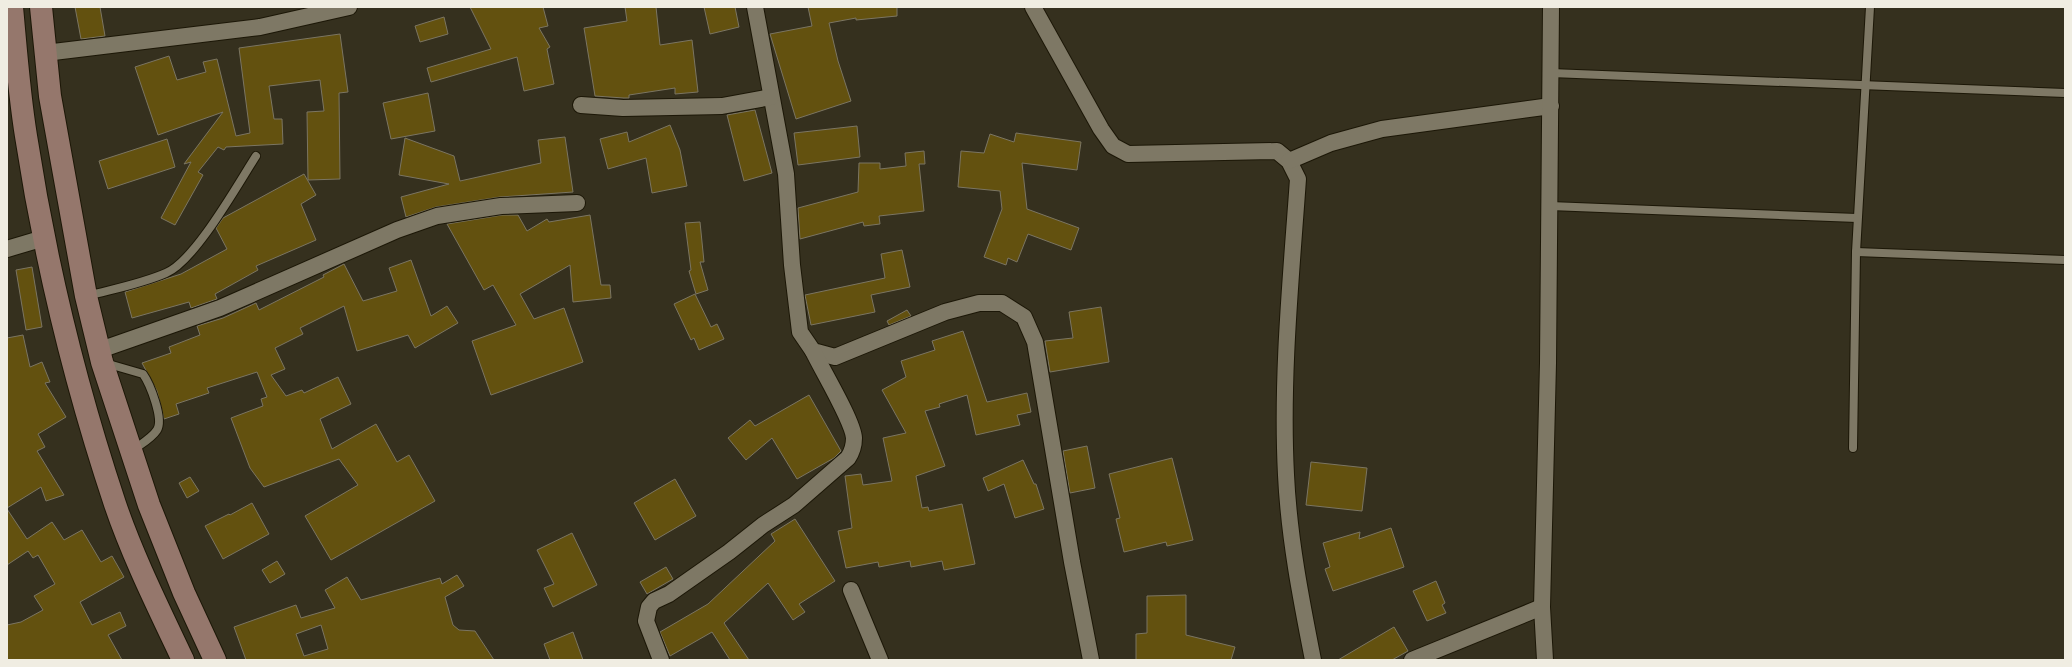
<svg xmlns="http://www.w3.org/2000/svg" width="2072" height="667" font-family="Figtree,sans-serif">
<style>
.building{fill:#63510f;stroke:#7b7562;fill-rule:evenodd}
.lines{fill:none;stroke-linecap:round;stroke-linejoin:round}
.service-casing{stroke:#1c1707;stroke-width:10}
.minor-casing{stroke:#1c1707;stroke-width:18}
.secondary-casing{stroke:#1c1707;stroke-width:24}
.service{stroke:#7e7865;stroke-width:8}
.minor{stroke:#7e7865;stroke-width:16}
.secondary{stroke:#95776c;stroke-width:22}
</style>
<rect width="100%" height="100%" fill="#35301e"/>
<g class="building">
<path d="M75,7H100L105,36L81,39Z"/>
<path d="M470,7H543L548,26L539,28L550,47L547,49L554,84L524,91L517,57L431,82L427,68L491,49Z"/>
<path d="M625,7H656L660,45L692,40L698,92L675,94V88L629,95V98H624L595,96L584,28L627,21Z"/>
<path d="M704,7H735L739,27L710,34Z"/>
<path d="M808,7H897V16L856,20V18L829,23L838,61L851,101L796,119L770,34L812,26Z"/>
<path d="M444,17L448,34L420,42L415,26Z"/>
<path d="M340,34L348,92L339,93L340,179L308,180L307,112L324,111L320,80L269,86L274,119H282L283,144L226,147L224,150L218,147L198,172L203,175L175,225L161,218L191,162L184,164L223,112L158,135L135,67L169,56L177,80L206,72L203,62L217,59L236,136L250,133L239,48Z"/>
<path d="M428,93L435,131L391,139L383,103Z"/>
<path d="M755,110L772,173L744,181L727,115Z"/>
<path d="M670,125L680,150L687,186L652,193L646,158L608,169L600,139L627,132L629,142Z"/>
<path d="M857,126L860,157L798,165L794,133Z"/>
<path d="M1016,133L1081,142L1077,170L1022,163L1027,209L1079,228L1071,250L1028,234L1017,262L1008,258L1006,265L984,257L1002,209L1000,191L958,187L961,151L984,153L990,134L1014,142Z"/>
<path d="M565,137L573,192L500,197L436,207L406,217L401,197L449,184L399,175L405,138L454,156L460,181L541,163L538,140Z"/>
<path d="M167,139L175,167L108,189L99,161Z"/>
<path d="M924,151L925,164H919L924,211L879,216L880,224L864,226L863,222L800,239L798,208L858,192L859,163H880V169L906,166L905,153Z"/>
<path d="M304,174L316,195L301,204L316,240L256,266L258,270L215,294L217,299L191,308L189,302L132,318L125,292L181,274L227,249L216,228L223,218Z"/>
<path d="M502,215H518L527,231L547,219L549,222L590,215L601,285H610L611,298L573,302L570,265L520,294L534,319L564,308L583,362L491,395L472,341L516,325L493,285L484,290L447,224Z"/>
<path d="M700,222L704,262H700L708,290L696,294L689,271L691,270L685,223Z"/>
<path d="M902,250L910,287L871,295L875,312L811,325L805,295L885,278L881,254Z"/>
<path d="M411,260L431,316L447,306L458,323L415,348L408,335L357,351L344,306L300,328L303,334L275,348L285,369L271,375L286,396L302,390L304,393L338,377L351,404L320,419L332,449L376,424L397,462L409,455L435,501L331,560L305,516L358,485L339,459L264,487L250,468L231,418L263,406L261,399L267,397L257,372L207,388L209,393L176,404L179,414L164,419L157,391L142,363L171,353L169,347L200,335L197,326L223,318L256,303L259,310L324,277L323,275L344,264L363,301L397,291L389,268Z"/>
<path d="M32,267L42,327L26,330L16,270Z"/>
<path d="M695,294L711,327L717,324L724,339L699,350L694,338L691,340L674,304Z"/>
<path d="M1101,307L1109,362L1050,372L1045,341L1073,338L1069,312Z"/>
<path d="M907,310L911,316L889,325L887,321Z"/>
<path d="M963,331L987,402L1027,393L1031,412L1017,415L1020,425L976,435L967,395L939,404L940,407L925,411L945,466L916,476L922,508L928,507L929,511L962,504L975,564L944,570L942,561L911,567L910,561L879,567L878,562L846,568L838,531L852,528L845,476L861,474L863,485L892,481L883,438L906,433L882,390L906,377L901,361L935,350L932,341Z"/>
<path d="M23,335L30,367L42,362L50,382L45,383L66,417L38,434L45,447L37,451L64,495L46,501L41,487L7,508V338Z"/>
<path d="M809,395L841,451L834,458L797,479L772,438L746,460L728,438L750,420L755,426Z"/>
<path d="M1087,446L1095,488L1070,493L1063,451Z"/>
<path d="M1172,458L1193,540L1167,546L1166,542L1124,552L1116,519L1120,518L1109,474Z"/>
<path d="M1023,460L1034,484H1036L1044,509L1015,518L1004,484L988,491L983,478Z"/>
<path d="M1311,462L1367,468L1362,511L1306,505Z"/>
<path d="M190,477L199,491L187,498L179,483Z"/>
<path d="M675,479L696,516L655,540L634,503Z"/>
<path d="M252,503L269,534L223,559L205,526L229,514L230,515Z"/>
<path d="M7,509L27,539L52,522L64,540L82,530L101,562L112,556L124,577L80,602L92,625L120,612L126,626L108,635L122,660H7V625L21,622L43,610L34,596L55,584L38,555L33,558L28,551L7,565Z"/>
<path d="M795,519L835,581L799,604L805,612L793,620L768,583L724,623L749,660H730L712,632L670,656L660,632L708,604L775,541L771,534Z"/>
<path d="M1391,528L1404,567L1333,591L1325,569L1330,567L1323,543L1360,532L1359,539Z"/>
<path d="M572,533L597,585L553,607L544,588L554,584L537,550Z"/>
<path d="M277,561L285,574L270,583L262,570Z"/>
<path d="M666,567L673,579L647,594L640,582Z"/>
<path d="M457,575L464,586L445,597L453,625L459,630L475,631L494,660H246L234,627L296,605L301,618L335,608L325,590L347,577L361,600L440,578L442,584ZM321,625L328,649L304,656L296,634Z"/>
<path d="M1436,581L1445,603L1442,605L1446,613L1427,621L1413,591Z"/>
<path d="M1186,595V635L1235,647L1231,660H1136V634L1147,633V596Z"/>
<path d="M1394,627L1408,651L1392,660H1338Z"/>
<path d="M573,632L583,660H550L544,644Z"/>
</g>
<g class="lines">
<defs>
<g id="service">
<path d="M1551,73L2065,93"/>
<path d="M1550,206L1857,218"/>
<path d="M1856,252L2065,260"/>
<path d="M87,296C113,289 141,284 166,273C195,261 238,184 256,156"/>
<path d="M105,363L143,374C150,384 164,419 157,430C152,438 141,444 133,450"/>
<path d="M1853,448L1856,252L1870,7"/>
</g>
<g id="minor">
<path d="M755,7L786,174L792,265L800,332L813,351L835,357L945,312L979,303H1002L1024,317L1035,342L1072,562L1091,660"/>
<path d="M1033,7L1101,129L1113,146L1128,154L1277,151L1289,161L1298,179C1291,278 1281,377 1286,475C1289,538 1301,599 1313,660"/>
<path d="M45,53L260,27L349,7"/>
<path d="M581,105L623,108L722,106L771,97"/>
<path d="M1289,161L1331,143L1382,129L1551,106"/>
<path d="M7,249L44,238"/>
<path d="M100,350L220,308L397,230L437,216L501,206L577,203"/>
<path d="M851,590L880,660"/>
<path d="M661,660L646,621L649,607L654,601L669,594L729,552L763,525L794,505L848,458C852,452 854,446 854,438C853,421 822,370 813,351"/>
<path d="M1412,660L1542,607"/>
<path d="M1545,660L1542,607L1548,363L1551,7"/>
</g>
<g id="secondary">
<path d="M12,7C16,50 19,93 26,136C45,260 75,384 115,504C133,557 159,609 183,660"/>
<path d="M41,7L50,96L86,296L102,362L149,505L184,593L215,660"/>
</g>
</defs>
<use href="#service" class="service-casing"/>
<use href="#minor" class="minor-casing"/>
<use href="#secondary" class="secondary-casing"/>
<use href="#service" class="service"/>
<use href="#minor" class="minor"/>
<use href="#secondary" class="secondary"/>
</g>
<rect width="2072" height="667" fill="none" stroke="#f0ede2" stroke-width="16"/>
</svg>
